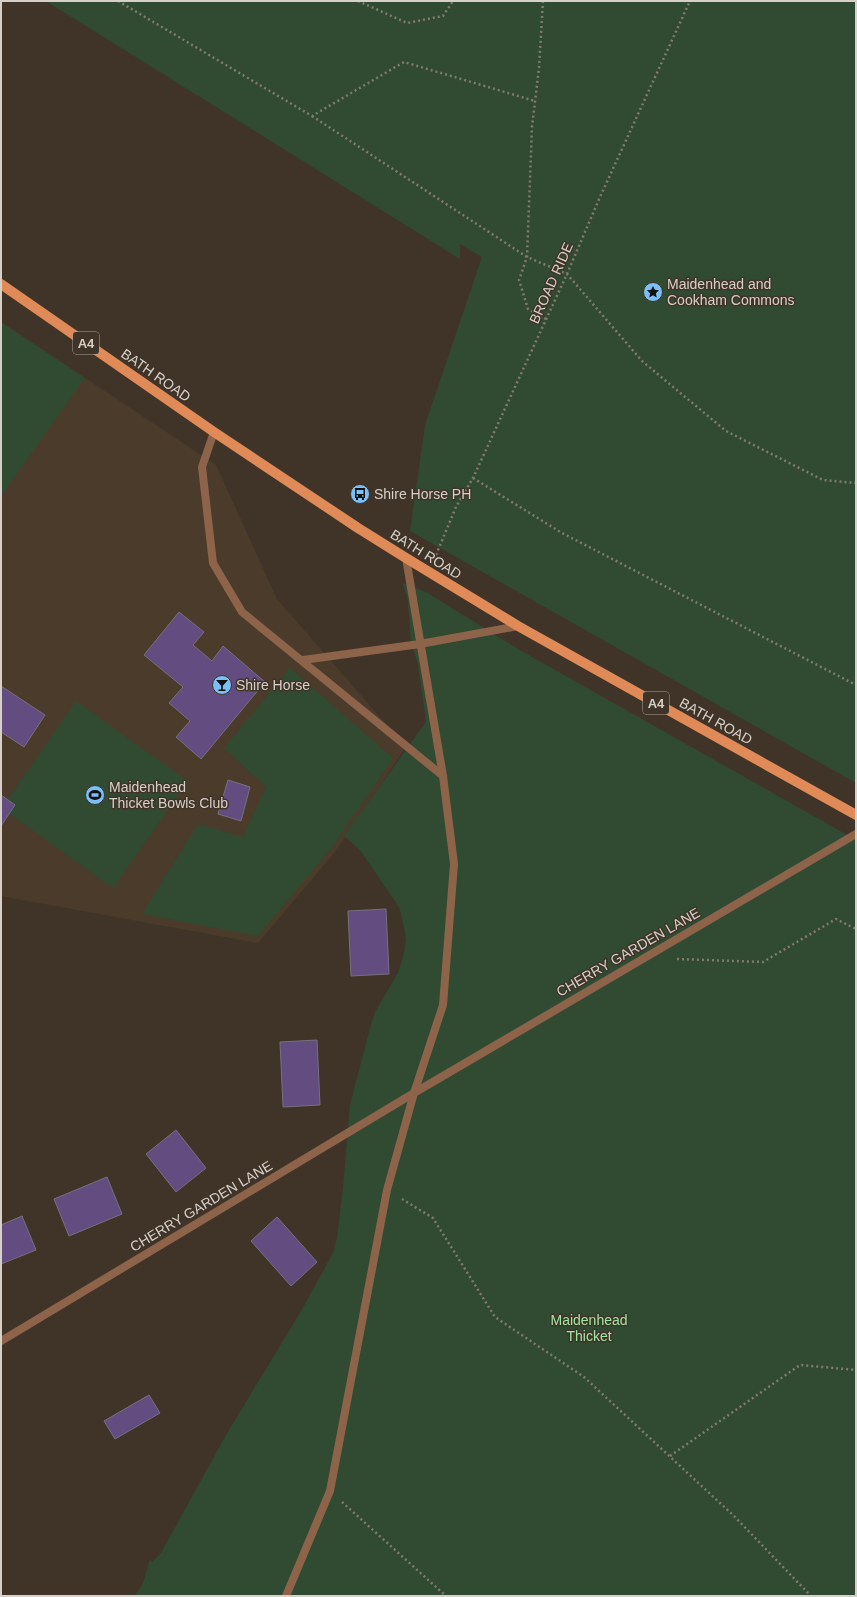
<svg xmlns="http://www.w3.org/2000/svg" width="857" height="1597" font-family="Arial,sans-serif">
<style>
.built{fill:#4b3b2a}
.green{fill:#304b32}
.building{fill:#624c80;stroke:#76707f}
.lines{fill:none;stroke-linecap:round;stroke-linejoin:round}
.path{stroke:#83796f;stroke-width:2.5;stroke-dasharray:2 3;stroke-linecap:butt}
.service{stroke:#8d634a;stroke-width:8}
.minor{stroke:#8d634a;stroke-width:8}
.primary{stroke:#e08b57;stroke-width:10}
.labels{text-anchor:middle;stroke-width:3;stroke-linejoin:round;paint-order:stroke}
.shield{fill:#403429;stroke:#aaa198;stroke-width:1}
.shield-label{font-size:13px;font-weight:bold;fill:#d7d0c8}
.street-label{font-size:14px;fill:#d7d0c8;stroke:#403429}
.poi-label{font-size:14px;fill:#d7d0c8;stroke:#403429;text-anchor:start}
.park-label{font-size:14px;fill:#9ee6a2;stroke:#403429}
</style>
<rect width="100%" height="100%" fill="#403429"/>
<path class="built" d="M1,322L216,465L277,599L406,747L335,852L258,943L1,896Z"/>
<g class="green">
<path d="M46,1H856V783L410,531L425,425L482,257L460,244V259Z"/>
<path d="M1,322L85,378L1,496Z"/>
<path d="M403,583L426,592L518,649L856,840V1596H135L143,1583L150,1559L152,1562L161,1553L226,1435L300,1313L333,1253L337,1238L343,1188L350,1105L370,1028L375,1012L398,973L404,953L406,940L404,926L399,907L360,850L344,836L426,722L418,664L411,643L408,602Z"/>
<path d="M290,668L393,758L333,846L258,936L142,914L198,824L243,837L266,787L224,748Z"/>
<path d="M76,701L188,781L113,888L2,808Z"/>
</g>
<g class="building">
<path d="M179,612L204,632L193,645L212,661L223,646L265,682L201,759L176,737L190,721L169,703L183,687L144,655Z"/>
<path d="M1,686L45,715L24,747L1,732Z"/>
<path d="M228,780L250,787L241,821L218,814Z"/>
<path d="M1,795L15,805L1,826Z"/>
<path d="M386,909L389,974L351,976L348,911Z"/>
<path d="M317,1040L320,1105L283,1107L280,1042Z"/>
<path d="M176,1130L206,1168L176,1192L146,1154Z"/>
<path d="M107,1177L122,1214L69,1236L54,1199Z"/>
<path d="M22,1216L36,1250L1,1264V1225Z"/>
<path d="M277,1217L317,1262L291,1286L251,1241Z"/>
<path d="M149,1395L160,1413L115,1439L104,1421Z"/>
</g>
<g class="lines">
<g class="path">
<path d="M118,1L312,116L404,62L535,101"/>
<path d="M358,1L407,23L443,16L453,1"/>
<path d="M543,1L539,68L532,127L527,257L519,280L528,309L546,319"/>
<path d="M312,116L527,257L567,274L642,361L726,431L823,480L856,483"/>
<path d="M473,478L562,533L856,685"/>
<path d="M436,555L456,507L473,478L567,274L600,197L690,1"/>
<path d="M677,959L763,962L836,919L856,929"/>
<path d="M402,1199L433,1218L495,1317L584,1377L734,1516L811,1596"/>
<path d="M670,1456L800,1365L856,1370"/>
<path d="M342,1502L446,1596"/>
</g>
<g class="service">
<path d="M214,432L202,467L213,563L242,612L443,776"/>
<path d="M303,660L420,644"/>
<path d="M286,1596L330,1491L387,1190L414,1093"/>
</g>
<g class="minor">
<path d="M406,558L443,776L454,864L443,1005L414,1093"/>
<path d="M420,644L518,626"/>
<path d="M1,1341L414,1093L856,834"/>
</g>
<path class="primary" d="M1,284L214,432L358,528L406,558L518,626L856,815"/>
</g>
<defs>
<symbol id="sight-disc" viewBox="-11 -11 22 22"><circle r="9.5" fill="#7abff8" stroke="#403429"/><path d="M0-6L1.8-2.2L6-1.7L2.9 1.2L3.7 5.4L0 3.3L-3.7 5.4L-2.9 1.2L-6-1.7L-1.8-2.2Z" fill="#111"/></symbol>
<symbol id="bus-disc" viewBox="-11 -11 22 22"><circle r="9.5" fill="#7abff8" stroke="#403429"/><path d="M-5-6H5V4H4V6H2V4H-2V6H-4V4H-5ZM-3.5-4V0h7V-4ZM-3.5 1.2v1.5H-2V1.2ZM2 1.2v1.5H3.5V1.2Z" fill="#111"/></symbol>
<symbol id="bar-disc" viewBox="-11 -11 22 22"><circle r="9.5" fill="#7abff8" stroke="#403429"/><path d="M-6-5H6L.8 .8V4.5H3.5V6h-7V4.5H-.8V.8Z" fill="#111"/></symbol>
<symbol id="stadium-disc" viewBox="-11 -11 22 22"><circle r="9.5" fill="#7abff8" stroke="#403429"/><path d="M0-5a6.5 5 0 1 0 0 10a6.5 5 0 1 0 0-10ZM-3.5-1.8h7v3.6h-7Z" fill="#111"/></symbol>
</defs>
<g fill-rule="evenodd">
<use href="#sight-disc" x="642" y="281" width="22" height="22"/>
<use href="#bus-disc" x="349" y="483" width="22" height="22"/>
<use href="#bar-disc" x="211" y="674" width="22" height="22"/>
<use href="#stadium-disc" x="84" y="784" width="22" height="22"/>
</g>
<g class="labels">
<g class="shield">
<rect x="73" y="332" width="26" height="22" rx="3"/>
<rect x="643" y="692" width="26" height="22" rx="3"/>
</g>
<g class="shield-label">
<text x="86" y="348">A4</text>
<text x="656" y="708">A4</text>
</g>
<g class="street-label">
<text transform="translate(551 283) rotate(-66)" y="5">BROAD RIDE</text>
<text transform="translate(156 375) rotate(35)" y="5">BATH ROAD</text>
<text transform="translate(426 554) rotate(32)" y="5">BATH ROAD</text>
<text transform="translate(716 721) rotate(29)" y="5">BATH ROAD</text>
<text transform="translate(628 952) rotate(-30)" y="5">CHERRY GARDEN LANE</text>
<text transform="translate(201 1206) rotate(-31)" y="5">CHERRY GARDEN LANE</text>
</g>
<g class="poi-label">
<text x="667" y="289">Maidenhead and<tspan x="667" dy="16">Cookham Commons</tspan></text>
<text x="374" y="499">Shire Horse PH</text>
<text x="236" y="690">Shire Horse</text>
<text x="109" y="792">Maidenhead<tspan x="109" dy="16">Thicket Bowls Club</tspan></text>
</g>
<g class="park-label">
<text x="589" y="1325">Maidenhead<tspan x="589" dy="16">Thicket</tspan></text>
</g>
</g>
<rect width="857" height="1597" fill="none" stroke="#d7d0c8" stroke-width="4"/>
</svg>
